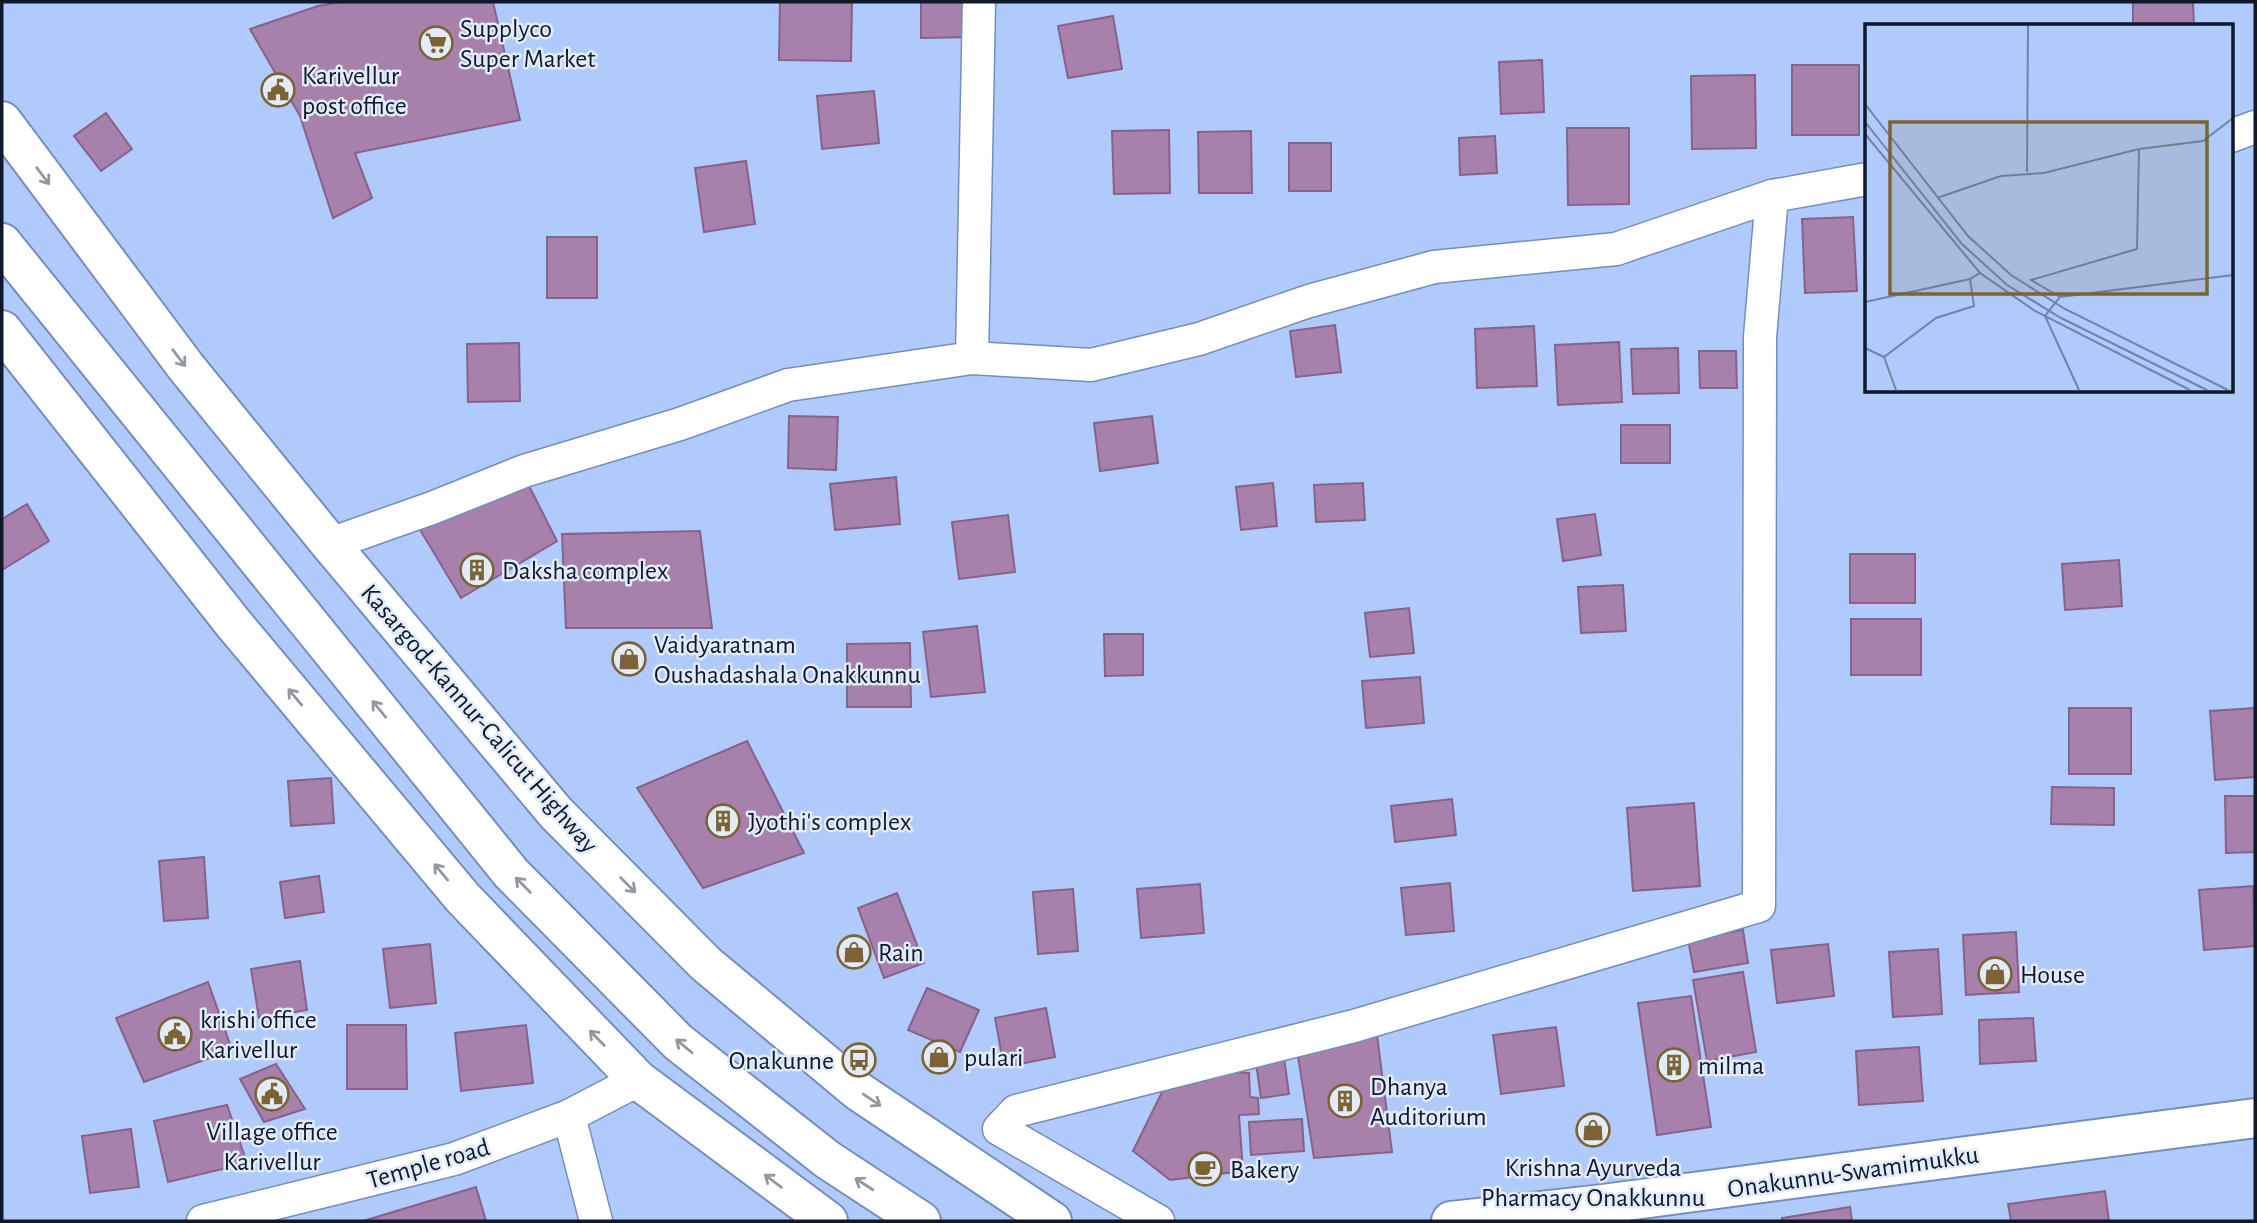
<svg xmlns="http://www.w3.org/2000/svg" width="2257" height="1223" font-family="'Alegreya Sans',sans-serif">
<style>
.building{fill:#a781ac;stroke:#86618b;stroke-width:2}
.lines{fill:none;stroke-linecap:round;stroke-linejoin:round}
.minor-casing{stroke:#758dbc;stroke-width:35}
.tertiary-casing{stroke:#758dbc;stroke-width:42}
.trunk-casing{stroke:#758dbc;stroke-width:42}
.minor{stroke:#fff;stroke-width:32}
.tertiary{stroke:#fff;stroke-width:38}
.trunk{stroke:#fff;stroke-width:38}
.oneway{stroke:#9398a0}
.labels{text-anchor:middle;stroke-width:5;stroke-linejoin:round;paint-order:stroke}
.poi-label{font-size:26px;fill:#10192b;stroke:#e2ebfa;text-anchor:start}
.street-label{font-size:26px;fill:#10192b;stroke:#e2ebfa}
.inset-road{fill:none;stroke:#7083a8;stroke-width:2}
.view{fill:#7c6334;fill-opacity:0.15;stroke:#7c6334;stroke-width:3.5}
.inset-edge{fill:none;stroke:#10192b;stroke-width:3.5}
</style>
<rect width="100%" height="100%" fill="#b0cafc"/>
<g class="building">
<path d="M342,2H493L520,120L355,153L372,198L333,218L300,116L250,29L318,6Z"/>
<path d="M780,2H852L851,61L779,60Z"/>
<path d="M921,2H972L973,37L921,38Z"/>
<path d="M2133,2H2193L2194,26H2133Z"/>
<path d="M1113,16L1122,69L1068,78L1058,26Z"/>
<path d="M1542,60L1544,112L1501,114L1499,62Z"/>
<rect x="1792" y="65" width="67" height="70"/>
<path d="M1755,75L1756,148L1692,149L1691,76Z"/>
<path d="M874,91L879,143L822,149L817,96Z"/>
<path d="M106,113L132,149L101,171L74,136Z"/>
<path d="M1567,128H1629V204L1568,205Z"/>
<path d="M1169,130L1170,193L1114,194L1112,131Z"/>
<path d="M1251,131L1252,193H1199L1198,132Z"/>
<path d="M1495,136L1497,173L1460,175L1459,138Z"/>
<rect x="1289" y="143" width="42" height="48"/>
<path d="M746,161L755,224L704,232L695,168Z"/>
<path d="M1853,217L1857,291L1805,293L1802,219Z"/>
<rect x="547" y="237" width="50" height="61"/>
<path d="M1335,325L1341,372L1296,377L1290,331Z"/>
<path d="M1534,326L1537,386L1477,388L1475,329Z"/>
<path d="M1619,342L1622,402L1558,405L1555,345Z"/>
<path d="M519,343L520,401L468,402L467,344Z"/>
<path d="M1678,348L1679,393L1633,394L1631,349Z"/>
<path d="M1699,351H1736L1737,388H1700Z"/>
<path d="M789,416L838,417L836,470L788,468Z"/>
<path d="M1152,416L1158,463L1100,471L1094,423Z"/>
<rect x="1621" y="425" width="49" height="38"/>
<path d="M896,477L900,524L835,530L830,484Z"/>
<path d="M1273,483L1277,526L1241,530L1236,487Z"/>
<path d="M1363,483L1365,520L1316,522L1314,485Z"/>
<path d="M529,486L557,541L461,598L419,528Z"/>
<path d="M27,504L49,541L2,570V519Z"/>
<path d="M1595,514L1601,555L1563,561L1557,519Z"/>
<path d="M1008,515L1015,572L959,579L952,522Z"/>
<path d="M700,531L712,628H566L562,534Z"/>
<rect x="1850" y="554" width="65" height="49"/>
<path d="M2119,560L2122,606L2065,610L2062,564Z"/>
<path d="M1623,585L1626,631L1581,633L1578,587Z"/>
<path d="M1409,608L1414,653L1370,657L1365,613Z"/>
<rect x="1851" y="619" width="70" height="56"/>
<path d="M977,626L985,692L931,697L923,632Z"/>
<path d="M1104,634H1143V675L1105,676Z"/>
<path d="M910,643L911,707H847V644Z"/>
<path d="M1420,677L1424,723L1366,728L1362,681Z"/>
<rect x="2069" y="708" width="62" height="66"/>
<path d="M2255,708V777L2215,780L2210,711Z"/>
<path d="M747,741L804,853L703,888L637,788Z"/>
<path d="M331,778L334,823L291,826L288,781Z"/>
<path d="M2052,787L2114,788V825L2051,824Z"/>
<path d="M2225,796H2255V852L2226,853Z"/>
<path d="M1452,799L1456,835L1395,842L1391,806Z"/>
<path d="M1694,803L1700,886L1633,891L1627,808Z"/>
<path d="M204,857L208,918L164,921L159,861Z"/>
<path d="M319,876L324,912L285,918L280,882Z"/>
<path d="M1450,883L1454,931L1406,935L1401,888Z"/>
<path d="M1200,884L1204,933L1141,938L1137,889Z"/>
<path d="M2253,886L2255,946L2204,950L2199,890Z"/>
<path d="M1073,889L1078,951L1038,954L1033,892Z"/>
<path d="M897,893L924,963L884,978L858,908Z"/>
<path d="M1743,930L1748,963L1694,972L1688,939Z"/>
<path d="M2016,932L2019,992L1966,995L1963,935Z"/>
<path d="M430,944L436,1003L390,1008L383,949Z"/>
<path d="M1828,944L1834,996L1777,1003L1771,950Z"/>
<path d="M1938,949L1942,1014L1893,1017L1889,952Z"/>
<path d="M300,961L307,1010L259,1018L251,969Z"/>
<path d="M1743,972L1756,1052L1707,1061L1693,980Z"/>
<path d="M208,982L232,1050L144,1082L116,1018Z"/>
<path d="M927,988L979,1010L960,1052L908,1030Z"/>
<path d="M1691,996L1711,1127L1657,1135L1638,1003Z"/>
<path d="M1046,1008L1055,1057L1004,1067L995,1018Z"/>
<path d="M2033,1018L2036,1061L1980,1064L1979,1020Z"/>
<path d="M347,1025H406L407,1089H347Z"/>
<path d="M526,1025L533,1083L461,1091L455,1033Z"/>
<path d="M1556,1027L1564,1086L1501,1094L1493,1035Z"/>
<path d="M1377,1035L1392,1152L1314,1158L1297,1050Z"/>
<path d="M1919,1047L1923,1101L1859,1105L1856,1051Z"/>
<path d="M1283,1051L1289,1094L1261,1098L1255,1056Z"/>
<path d="M276,1064L305,1109L264,1122L240,1079Z"/>
<path d="M1223,1072L1249,1073L1250,1097L1258,1098L1259,1114L1239,1115L1243,1171L1170,1180L1133,1151L1168,1080Z"/>
<path d="M227,1105L247,1163L168,1182L154,1121Z"/>
<path d="M1302,1119L1304,1151L1251,1155L1249,1122Z"/>
<path d="M131,1129L139,1187L90,1193L82,1136Z"/>
<path d="M476,1187L486,1221H363Z"/>
<path d="M2105,1191L2109,1221H2011L2008,1204Z"/>
<path d="M1850,1207L1852,1221H1782V1218Z"/>
</g>
<g class="lines">
<defs>
<g id="minor">
<path d="M2231,136L2255,127"/>
<path d="M972,358L979,2"/>
<path d="M330,544L432,508L524,471L680,424L788,385L972,358L1091,365L1199,339L1309,301L1434,267L1616,249L1772,196L1867,179"/>
<path d="M203,1221L454,1159L569,1116"/>
<path d="M596,1221L569,1116L638,1080"/>
<path d="M1158,1221L999,1129L1016,1111L1354,1026L1759,906L1760,337L1772,196"/>
</g>
<g id="tertiary">
<path d="M2,330L233,623L463,898L638,1080L828,1221"/>
<path d="M1451,1221L1603,1204L2255,1118"/>
</g>
<g id="trunk">
<path d="M2,121L186,367L330,544L556,813L706,964L858,1091L1052,1221"/>
<path d="M2,243L511,873L678,1042L828,1160L921,1221"/>
</g>
</defs>
<use href="#minor" class="minor-casing"/>
<use href="#tertiary" class="tertiary-casing"/>
<use href="#trunk" class="trunk-casing"/>
<use href="#minor" class="minor"/>
<use href="#tertiary" class="tertiary"/>
<use href="#trunk" class="trunk"/>
</g>
<defs><path id="oneway-shaft" d="M-6 0H5M1.5-3L5.5 0L1.5 3" fill="none" stroke-width="1.6" stroke-linecap="round" stroke-linejoin="round" transform="scale(1.75)"/></defs>
<g class="oneway">
<use href="#oneway-shaft" transform="translate(43 176) rotate(53)"/>
<use href="#oneway-shaft" transform="translate(179 358) rotate(53)"/>
<use href="#oneway-shaft" transform="translate(295 697) rotate(-130)"/>
<use href="#oneway-shaft" transform="translate(379 709) rotate(-129)"/>
<use href="#oneway-shaft" transform="translate(441 872) rotate(-130)"/>
<use href="#oneway-shaft" transform="translate(523 885) rotate(-135)"/>
<use href="#oneway-shaft" transform="translate(628 885) rotate(45)"/>
<use href="#oneway-shaft" transform="translate(597 1038) rotate(-134)"/>
<use href="#oneway-shaft" transform="translate(684 1046) rotate(-140)"/>
<use href="#oneway-shaft" transform="translate(872 1100) rotate(34)"/>
<use href="#oneway-shaft" transform="translate(773 1181) rotate(-143)"/>
<use href="#oneway-shaft" transform="translate(864 1184) rotate(-147)"/>
</g>
<defs>
<symbol id="supermarket-ring" viewBox="-11 -11 22 22"><circle r="9.5" fill="#e2ebfa" stroke="#7c6334" stroke-width="1.5"/><path d="M-6-5.5h2.5l.6 2H6L4.5 2H-2.5L-4.4-4H-6ZM-1.5 3.2a1.3 1.3 0 1 0 .1 0ZM3 3.2a1.3 1.3 0 1 0 .1 0Z" fill="#7c6334"/></symbol>
<symbol id="civic-ring" viewBox="-11 -11 22 22"><circle r="9.5" fill="#e2ebfa" stroke="#7c6334" stroke-width="1.5"/><path d="M-.6-6.5H3V-4.5H.6V-3L4-1V1h2V6H-6V1h2V-1L-.6-3ZM-1.2 2.5V6h2.4V2.5Z" fill="#7c6334"/></symbol>
<symbol id="building-ring" viewBox="-11 -11 22 22"><circle r="9.5" fill="#e2ebfa" stroke="#7c6334" stroke-width="1.5"/><path d="M-4-6H4V6H1V3H-1V6H-4ZM-2.5-4.3h1.7v1.8h-1.7ZM.8-4.3h1.7v1.8H.8ZM-2.5-1h1.7V.8h-1.7ZM.8-1h1.7V.8H.8Z" fill="#7c6334"/></symbol>
<symbol id="shop-ring" viewBox="-11 -11 22 22"><circle r="9.5" fill="#e2ebfa" stroke="#7c6334" stroke-width="1.5"/><path d="M-5-2.5h2.3a2.7 3.5 0 0 1 5.4 0H5L5.5 6h-11ZM-1.5-2.5h3a1.5 2.3 0 0 0-3 0Z" fill="#7c6334"/></symbol>
<symbol id="bus-ring" viewBox="-11 -11 22 22"><circle r="9.5" fill="#e2ebfa" stroke="#7c6334" stroke-width="1.5"/><path d="M-5-6H5V4H4V6H2V4H-2V6H-4V4H-5ZM-3.5-4V0h7V-4ZM-3.5 1.2v1.5H-2V1.2ZM2 1.2v1.5H3.5V1.2Z" fill="#7c6334"/></symbol>
<symbol id="cafe-ring" viewBox="-11 -11 22 22"><circle r="9.5" fill="#e2ebfa" stroke="#7c6334" stroke-width="1.5"/><path d="M-5.5-4.5H6V0H3Q3 3.5 0 3.5H-2.5Q-5.5 3.5-5.5 0ZM3-3.2v2h1.7v-2ZM-6 4.5H4V6H-6Z" fill="#7c6334"/></symbol>
</defs>
<g fill-rule="evenodd">
<use href="#supermarket-ring" x="417" y="24" width="38" height="38"/>
<use href="#civic-ring" x="259" y="71" width="38" height="38"/>
<use href="#building-ring" x="458" y="551" width="38" height="38"/>
<use href="#shop-ring" x="610" y="640" width="38" height="38"/>
<use href="#building-ring" x="704" y="802" width="38" height="38"/>
<use href="#shop-ring" x="835" y="933" width="38" height="38"/>
<use href="#shop-ring" x="1976" y="955" width="38" height="38"/>
<use href="#civic-ring" x="156" y="1015" width="38" height="38"/>
<use href="#shop-ring" x="920" y="1038" width="38" height="38"/>
<use href="#bus-ring" x="840" y="1041" width="38" height="38"/>
<use href="#building-ring" x="1655" y="1046" width="38" height="38"/>
<use href="#civic-ring" x="253" y="1075" width="38" height="38"/>
<use href="#building-ring" x="1326" y="1082" width="38" height="38"/>
<use href="#shop-ring" x="1574" y="1111" width="38" height="38"/>
<use href="#cafe-ring" x="1186" y="1150" width="38" height="38"/>
</g>
<g class="labels">
<g class="poi-label">
<text x="460" y="37">Supplyco<tspan x="460" dy="30">Super Market</tspan></text>
<text x="302" y="84">Karivellur<tspan x="302" dy="30">post office</tspan></text>
<text x="502" y="579">Daksha complex</text>
<text x="654" y="653">Vaidyaratnam<tspan x="654" dy="30">Oushadashala Onakkunnu</tspan></text>
<text x="748" y="830">Jyothi's complex</text>
<text x="878" y="961">Rain</text>
<text x="2020" y="983">House</text>
<text x="200" y="1028">krishi office<tspan x="200" dy="30">Karivellur</tspan></text>
<text x="964" y="1066">pulari</text>
<text x="834" y="1069" text-anchor="end">Onakunne</text>
<text x="1698" y="1074">milma</text>
<text x="1370" y="1095">Dhanya<tspan x="1370" dy="30">Auditorium</tspan></text>
<text x="272" y="1140" text-anchor="middle">Village office<tspan x="272" dy="30">Karivellur</tspan></text>
<text x="1593" y="1176" text-anchor="middle">Krishna Ayurveda<tspan x="1593" dy="30">Pharmacy Onakkunnu</tspan></text>
<text x="1230" y="1178">Bakery</text>
</g>
<g class="street-label">
<text transform="translate(480 718) rotate(49)" y="9">Kasargod-Kannur-Calicut Highway</text>
<text transform="translate(428 1163) rotate(-16)" y="9">Temple road</text>
<text transform="translate(1853 1171) rotate(-8)" y="9">Onakunnu-Swamimukku</text>
</g>
</g>
<g transform="translate(1865 24)">
<rect width="368" height="368" fill="#b0cafc"/>
<path class="inset-road" d="M0,80L103,212L146,251L200,285L363,366M0,98L97,220L142,261L196,294L342,366M0,110L115,249L170,287L325,366M162,148L163,1M72,174L136,152L179,149L274,125L338,117L368,94M195,273L166,256L272,225L274,125M0,278L105,255M0,324L19,333L71,294L109,282L105,255L115,249M19,333L31,366M214,366L180,292L195,273L368,251"/>
<path class="view" d="M25,98H342V270H25Z"/>
<rect width="368" height="368" class="inset-edge"/>
</g>
<rect width="2257" height="1223" fill="none" stroke="#10192b" stroke-width="7"/>
</svg>
